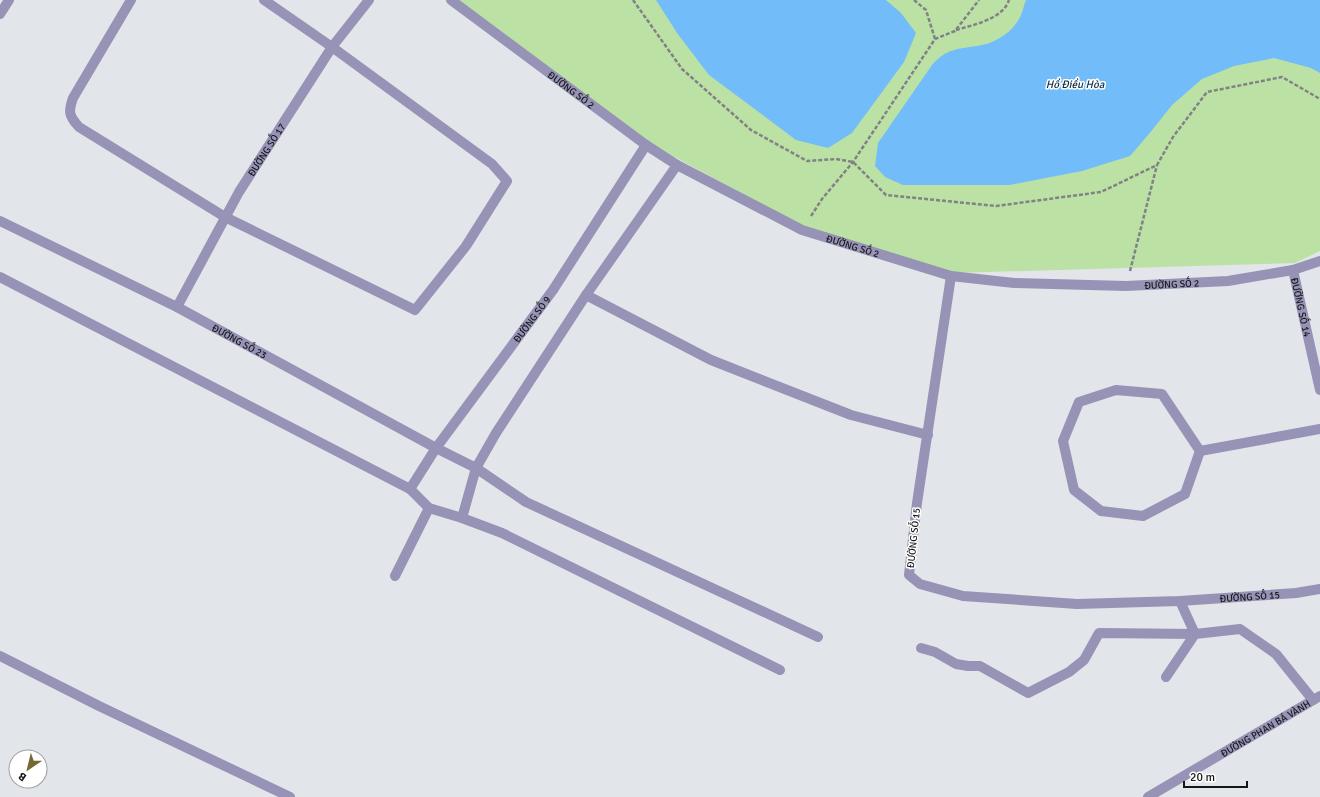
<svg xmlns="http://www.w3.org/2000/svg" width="1320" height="797" font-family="Signika,sans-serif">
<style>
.green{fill:#bbe1a5}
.water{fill:#72bcfa}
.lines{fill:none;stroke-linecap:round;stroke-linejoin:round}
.path{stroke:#808285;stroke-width:2.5;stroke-dasharray:4 2;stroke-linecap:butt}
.service{stroke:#9693b6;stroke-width:10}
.minor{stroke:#9693b6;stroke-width:10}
.tertiary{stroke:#9693b6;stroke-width:10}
.labels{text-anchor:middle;stroke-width:3;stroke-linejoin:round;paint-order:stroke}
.street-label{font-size:10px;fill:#151618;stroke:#fff}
.water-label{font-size:11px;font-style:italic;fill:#0b2c44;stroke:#fff}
</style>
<rect width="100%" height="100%" fill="#e2e5ea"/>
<path class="green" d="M452,0H1320V251L1295,263L953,273L804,227L647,142Z"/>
<g class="water">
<path d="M656,0H886L901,13L916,33L904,62L852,133L828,148L796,140L709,75L677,33Z"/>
<path d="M1026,0H1320V73L1311,68L1274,58L1234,66L1202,79L1172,105L1149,134L1130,156L1082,171L1009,185H903L885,177L875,166L878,143L932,65C946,49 957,49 977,46C995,44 1014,32 1021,15C1023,10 1024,5 1026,0Z"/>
</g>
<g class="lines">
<g class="path">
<path d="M633,0L682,69L751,130L807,161L836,159L853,162L886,195L996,206L1101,192L1157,165L1173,137L1207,92L1282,77L1320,99"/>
<path d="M914,0L926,10L935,39"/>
<path d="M956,30C973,25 1003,19 1009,0"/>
<path d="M811,216L822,199L853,162L935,39L955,31L979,0"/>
<path d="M1130,271L1157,165"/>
</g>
<g class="service">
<path d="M921,648L935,652L956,664L968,666H980L1028,693L1069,672L1084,660L1099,633L1195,634L1180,601"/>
<path d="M0,656L99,706L290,797"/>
<path d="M1166,677L1195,634L1240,629L1276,654L1313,700"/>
</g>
<g class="minor">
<path d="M131,0L73,98C68,112 69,116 79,127L225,217L415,310L466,246L507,181L492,164L332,47L264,0"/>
<path id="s1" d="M451,0L646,145L677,165L802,230L951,276L1014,283L1126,286L1228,281L1293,270L1320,261"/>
<path d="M0,14L9,0"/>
<path id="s2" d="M0,221L177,307L436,448L476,468L526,502L818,637"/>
<path id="s3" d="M1293,270L1320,390"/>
<path id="s4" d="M951,276L917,503L909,575L920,584L963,596L1077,604L1180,601L1296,593L1320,589"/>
<path d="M0,277L410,489L429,508L462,518L502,533L780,670"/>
<path d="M586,295L711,360L851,415L928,435"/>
<path id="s5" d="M177,307L239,192L332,47L369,0"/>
<path d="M1116,390L1162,394L1200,451L1185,494L1143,516L1101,511L1074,490L1063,441L1079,402Z"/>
<path d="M1200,451L1320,429"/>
<path id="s6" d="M410,489L436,448L553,290L646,145"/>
<path d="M462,518L476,468L496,433L586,295L677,165"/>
<path d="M395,576L429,508"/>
</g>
<path class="tertiary" id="s7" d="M1148,797L1320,696"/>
</g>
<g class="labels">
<g class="street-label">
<text dy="4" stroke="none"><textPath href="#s1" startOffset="150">ĐƯỜNG SỐ 2</textPath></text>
<text dy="4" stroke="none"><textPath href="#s5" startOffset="181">ĐƯỜNG SỐ 17</textPath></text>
<text dy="4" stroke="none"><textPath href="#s1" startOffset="474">ĐƯỜNG SỐ 2</textPath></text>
<text dy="4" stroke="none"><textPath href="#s1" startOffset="798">ĐƯỜNG SỐ 2</textPath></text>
<text dy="4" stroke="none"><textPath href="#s3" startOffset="38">ĐƯỜNG SỐ 14</textPath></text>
<text dy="4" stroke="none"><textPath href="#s6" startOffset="209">ĐƯỜNG SỐ 9</textPath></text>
<text dy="4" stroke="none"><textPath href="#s2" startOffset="268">ĐƯỜNG SỐ 23</textPath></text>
<text transform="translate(913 538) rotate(-84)" y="4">ĐƯỜNG SỐ 15</text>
<text dy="4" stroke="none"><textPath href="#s4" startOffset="648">ĐƯỜNG SỐ 15</textPath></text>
<text dy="4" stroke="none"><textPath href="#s7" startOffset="136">ĐƯỜNG PHAN BÁ VÀNH</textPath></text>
</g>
<g class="water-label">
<text x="1075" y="88">Hồ Điều Hòa</text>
</g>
</g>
<g transform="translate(28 769) rotate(215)"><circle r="19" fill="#ffffff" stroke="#a1a2a3"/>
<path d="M0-3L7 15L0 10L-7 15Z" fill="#746835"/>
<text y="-6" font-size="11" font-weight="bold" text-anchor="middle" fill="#151618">B</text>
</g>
<path d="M1184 781v6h63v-6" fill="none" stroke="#151618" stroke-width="2"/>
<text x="1190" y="781" font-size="12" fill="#151618" stroke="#ffffff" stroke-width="3" paint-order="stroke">20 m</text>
</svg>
